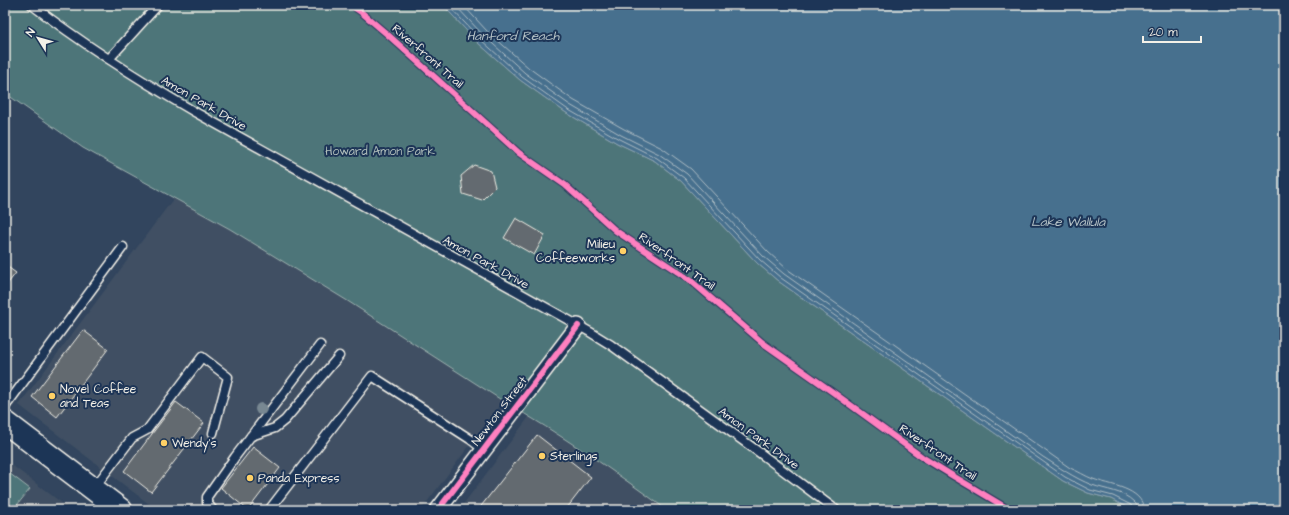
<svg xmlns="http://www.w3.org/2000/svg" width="1289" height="515" font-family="'Architects Daughter',sans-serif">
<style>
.built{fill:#415063}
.green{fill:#4d7579;stroke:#a0b3b0}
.water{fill:#466f8e;stroke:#8ca3b2}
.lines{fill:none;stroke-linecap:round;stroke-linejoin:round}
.shore{stroke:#aebdc4;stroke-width:1}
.building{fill:#636b6f;stroke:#f4f1e8}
.service-casing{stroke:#f4f1e8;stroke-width:11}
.minor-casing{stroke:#f4f1e8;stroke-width:18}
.primary-casing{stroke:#f4f1e8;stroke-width:25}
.service{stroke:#1d3557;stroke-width:8}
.minor{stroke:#1d3557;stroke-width:15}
.primary{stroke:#1d3557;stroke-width:22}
.cycleway-casing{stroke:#1d3557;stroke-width:8}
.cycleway{stroke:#ff80c0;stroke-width:6}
.tree{fill:#788892}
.poi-dot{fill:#ffd166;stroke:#1d3557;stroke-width:1.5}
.labels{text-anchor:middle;stroke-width:4;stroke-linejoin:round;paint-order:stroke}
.street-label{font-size:12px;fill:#f4f1e8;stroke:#1d3557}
.park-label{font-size:12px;fill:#b1bfbc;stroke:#1d3557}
.poi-label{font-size:12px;fill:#f4f1e8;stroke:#1d3557;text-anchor:start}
.water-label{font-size:13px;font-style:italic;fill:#b7c4c8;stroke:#1d3557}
</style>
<rect width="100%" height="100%" fill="#32455e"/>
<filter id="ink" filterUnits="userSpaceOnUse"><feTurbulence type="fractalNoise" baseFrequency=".025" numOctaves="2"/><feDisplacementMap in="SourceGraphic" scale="8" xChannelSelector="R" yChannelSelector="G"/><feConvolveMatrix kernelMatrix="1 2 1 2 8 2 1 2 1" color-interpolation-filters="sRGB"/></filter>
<g filter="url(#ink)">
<g class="built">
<path d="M174,198L230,229L346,300L503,401L421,510H157L19,405Z"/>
<path d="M529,417L618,473L667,510H459Z"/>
<path d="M5,460L71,510H5Z"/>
</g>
<g class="green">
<path d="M5,5H443L477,42L520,80L565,112L617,143L655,161L681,181L757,263L778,281L1063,481L1088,493L1111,499L1132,510H667C614,471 560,434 503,401L346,300L230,229L83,148L5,93Z"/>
<path d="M5,470L30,489L13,510H5Z"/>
</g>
<path class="water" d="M443,5H1284V510H1132L1111,499L1088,493L1063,481L778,281L757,263L681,181L655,161L617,143L565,112L520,80L477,42Z"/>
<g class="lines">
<g class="shore">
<path d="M448,5L480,39L522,77L567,109L619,139L657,158L684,178L760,260L781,278L1065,477L1090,490L1113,496L1131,505L1133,510"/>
<path d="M455,5L483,35L525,73L570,105L621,135L659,154L687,174L763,256L784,274L1043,457C1059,467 1074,478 1092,485C1106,490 1123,491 1134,502C1137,504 1137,507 1138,510"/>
<path d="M463,5L487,31L529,68L573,100L624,129L662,148L691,169L768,252L787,269L1070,468C1078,471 1085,476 1093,479C1109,485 1143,488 1144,510"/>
</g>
</g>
<g class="building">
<path d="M474,165L491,171L495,187L482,200L463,194L461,176Z"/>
<path d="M516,218L545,235L534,255L504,238Z"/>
<path d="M5,265L16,273L5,287Z"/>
<path d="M83,330L108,349L57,417L32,397Z"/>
<path d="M176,402L204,423L151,492L124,471Z"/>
<path d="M537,435L591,477L567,508L570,510H478Z"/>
<path d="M253,447L280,468L248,510L221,488Z"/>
</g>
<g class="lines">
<defs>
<g id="service">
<path d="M32,5C83,44 138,79 193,111L590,332L611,345L760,453L836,510"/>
<path d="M109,59L158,5"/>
<path d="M5,407L123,247"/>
<path d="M251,436L275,428L285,420L339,356"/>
<path d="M94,488L132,438L147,430L202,357L228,377L213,433"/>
<path d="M213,510L207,503V497L235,457L320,345"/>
<path d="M269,510L372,376L470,439L484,450"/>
</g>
<path id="minor" d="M438,510L578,326"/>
<path id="primary" d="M5,422L121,510"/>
</defs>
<use href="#service" class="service-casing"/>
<use href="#minor" class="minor-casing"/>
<use href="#primary" class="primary-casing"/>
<use href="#service" class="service"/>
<use href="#minor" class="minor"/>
<use href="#primary" class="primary"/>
<defs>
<g id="cycleway">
<path d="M351,5L361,12L388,35L519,153L565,185L616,231L690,280L763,343L834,393L922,457L953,476L1010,510"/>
<path d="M438,510L578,326"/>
</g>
</defs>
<use href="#cycleway" class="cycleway-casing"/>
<use href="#cycleway" class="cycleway"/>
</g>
<circle class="tree" cx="261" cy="409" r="6"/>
</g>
<g class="poi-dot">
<circle cx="623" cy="251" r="4"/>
<circle cx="52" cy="396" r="4"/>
<circle cx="164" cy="443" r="4"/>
<circle cx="542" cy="456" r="4"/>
<circle cx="250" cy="478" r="4"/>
</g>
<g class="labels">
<g class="street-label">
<text transform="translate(428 56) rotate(41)" y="4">Riverfront Trail</text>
<text transform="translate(204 103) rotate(30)" y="4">Amon Park Drive</text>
<text transform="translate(677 261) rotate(35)" y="4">Riverfront Trail</text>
<text transform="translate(486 262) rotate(29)" y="4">Amon Park Drive</text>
<text transform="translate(499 411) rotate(-53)" y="4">Newton Street</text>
<text transform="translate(759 438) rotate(36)" y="4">Amon Park Drive</text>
<text transform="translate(938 452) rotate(34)" y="4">Riverfront Trail</text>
</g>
<g class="park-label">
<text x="380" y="155">Howard Amon Park</text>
</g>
<g class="poi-label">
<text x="615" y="248" text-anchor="end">Milieu<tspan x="615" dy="14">Coffeeworks</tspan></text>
<text x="60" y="393">Novel Coffee<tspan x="60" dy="14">and Teas</tspan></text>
<text x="172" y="447">Wendy's</text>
<text x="550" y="460">Sterlings</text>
<text x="258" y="482">Panda Express</text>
</g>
<g class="water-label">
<text x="513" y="40">Hanford Reach</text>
<text x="1068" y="226">Lake Wallula</text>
</g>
</g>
<rect width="1289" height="515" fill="none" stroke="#1d3557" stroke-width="20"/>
<rect x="10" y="10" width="1269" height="495" fill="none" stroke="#f4f1e8" stroke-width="1.5" filter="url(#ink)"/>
<g transform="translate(38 38) rotate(307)" stroke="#1d3557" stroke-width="3" paint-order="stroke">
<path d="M0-3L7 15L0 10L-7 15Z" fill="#f4f1e8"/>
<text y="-6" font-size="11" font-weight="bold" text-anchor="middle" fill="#f4f1e8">N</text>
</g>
<path d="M1143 36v6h58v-6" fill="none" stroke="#f4f1e8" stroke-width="2"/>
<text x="1149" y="36" font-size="12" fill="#f4f1e8" stroke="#1d3557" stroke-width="3" paint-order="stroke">20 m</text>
</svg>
